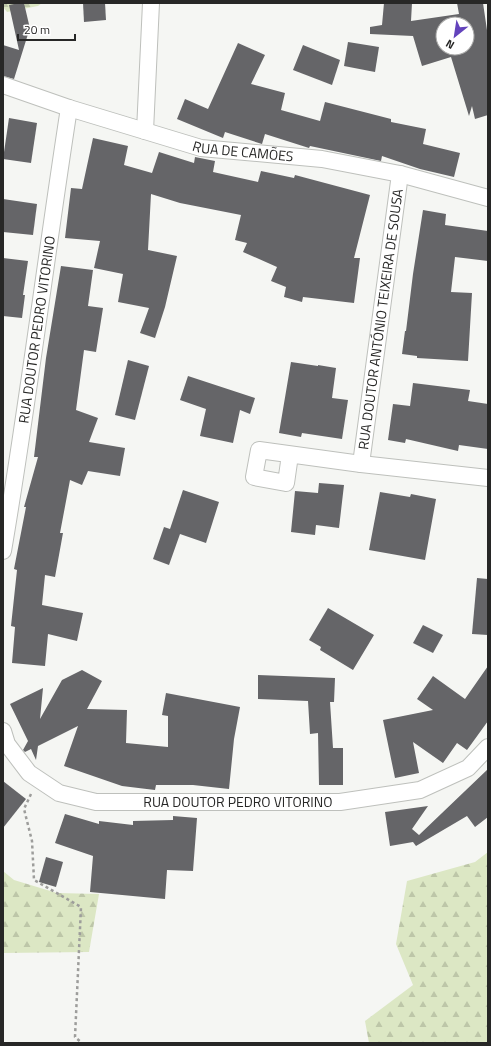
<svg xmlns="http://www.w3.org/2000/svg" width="491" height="1046" font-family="'Titillium Web',sans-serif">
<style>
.forest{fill:url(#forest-firs)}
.building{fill:#656568;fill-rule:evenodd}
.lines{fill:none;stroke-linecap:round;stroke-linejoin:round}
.minor-casing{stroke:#bec0bc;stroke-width:18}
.path{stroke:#9d9d9b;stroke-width:2.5;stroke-dasharray:3 3;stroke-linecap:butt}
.minor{stroke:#fff;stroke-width:16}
.labels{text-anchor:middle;stroke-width:4;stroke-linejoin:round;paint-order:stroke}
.street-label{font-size:14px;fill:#272726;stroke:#fff}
</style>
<defs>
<pattern id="forest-firs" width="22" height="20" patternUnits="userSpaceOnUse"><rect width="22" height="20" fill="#dce7c4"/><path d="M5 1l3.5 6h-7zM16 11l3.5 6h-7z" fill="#bdc6a8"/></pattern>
</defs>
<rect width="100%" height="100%" fill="#f5f6f3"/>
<g class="forest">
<path d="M3,3H42L38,6L7,12L3,7Z"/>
<path d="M488,852V1043H369L365,1021L413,985L396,944L407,881L475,862Z"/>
<path d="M3,871L14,880L57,893L99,894L89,952L3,953Z"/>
</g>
<g class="building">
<path d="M19,3H24L31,33L28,34L14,79L3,76V45L19,50L9,5Z"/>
<path d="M83,3H105L106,20L84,22Z"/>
<path d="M384,3H412L411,21L459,14L457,3H483L488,37V115L475,119L472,106L469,116L451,57L422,66L413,36L370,34V27L382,25ZM443,24H467V48H443Z"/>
<path d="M348,42L379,47L375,72L344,66Z"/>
<path d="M238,43L265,55L251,84L285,93L281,110L320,121L325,102L391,119V122L426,129L423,144L460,153L454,177L420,169L382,156L381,161L310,146L309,148L265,134L262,144L225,132L223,138L177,119L185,99L208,109Z"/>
<path d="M303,45L340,60L332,85L293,70Z"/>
<path d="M9,118L37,123L31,163L3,159Z"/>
<path d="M93,138L128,146L124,165L152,173L159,152L194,163L195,157L215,161L213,172L258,182L261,171L294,178L295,175L370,195L354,258H360L354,303L303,297L302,302L284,297L286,287L271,281L277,267L243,252L247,243L235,240L241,215L180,203L151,194L148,250L177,256L165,307L155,338L140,333L149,308L118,302L123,274L94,268L100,241L65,238L71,188L82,189Z"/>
<path d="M3,199L37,204L33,235L3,232Z"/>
<path d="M423,210L446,214L445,225L488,231V261L455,257L451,292L472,293L468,361L417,358V356L402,354L405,331H406L413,274Z"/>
<path d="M3,258L28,261L23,295H25L22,318L3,316Z"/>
<path d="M61,266L93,270L88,306L103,308L96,352L84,350L76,410L98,418L89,442L125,448L120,476L88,471L82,485L70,480L60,533H63L55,577L45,575L42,605L83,613L77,641L48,634L45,666L12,663L15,627L11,626L17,570L14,569L26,507H24L38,457H34L46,358Z"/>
<path d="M128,360L149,366L135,420L115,415Z"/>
<path d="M291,362L318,366V365L336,368L332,398L348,400L342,439L302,433L301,437L279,433Z"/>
<path d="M188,376L255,398L250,414L240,410L233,443L200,436L206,409L180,400Z"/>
<path d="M413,383L470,390L468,401L488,404V449L459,445L458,451L406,439L405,443L388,440L393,404L410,406Z"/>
<path d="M319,483L344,485L339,528L316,525L315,535L291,532L295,491L318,493Z"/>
<path d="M183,490L219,502L206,543L180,534L169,565L153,559L164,527L170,529Z"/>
<path d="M380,492L410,497L411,494L436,499L425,560L369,550Z"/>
<path d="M477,578L488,579V635L472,634Z"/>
<path d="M328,608L374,635L353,670L320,650L321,647L309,640Z"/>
<path d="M423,625L443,635L433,653L413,643Z"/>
<path d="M488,666V721L467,750L457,743L443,763L413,742L419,773L395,778L383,720L433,710L417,699L433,676L465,699Z"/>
<path d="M82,670L102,681L87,709L127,710L126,743L168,747V716L162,715L166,693L240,707L234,739L229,789L193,785H156L155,790L122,786L64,766L78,726L38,746L36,760L31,749L25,752L23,750L28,741L10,704L43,688L40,719L62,680Z"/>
<path d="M258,675L335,678L334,702H330L333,748H343V785H319L318,733L310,734L308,701L258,699Z"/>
<path d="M488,769V817L475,827L467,816L416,846L413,842L390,846L385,812L428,806L412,829L419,835Z"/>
<path d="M3,781L26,799L3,828Z"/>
<path d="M65,814L99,824V821L133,825V821L173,820V816L197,818L193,871L167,870L165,899L90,892L93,856L55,843Z"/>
<path d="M46,857L63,862L56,887L39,882Z"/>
</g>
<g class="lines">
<defs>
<g id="minor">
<path id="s1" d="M3,85L69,108L201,148L322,159L400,174L488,198"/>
<path d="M145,131L151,3"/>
<path d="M290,455L286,483L254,477L259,450L361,464L488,478"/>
<path id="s2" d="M361,464L400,174"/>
<path id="s3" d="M3,551C28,404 46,256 69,108"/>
<path id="s4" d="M3,731L7,744L29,773L59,793L96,802H340L420,790L468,768L488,747"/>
</g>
</defs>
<use href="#minor" class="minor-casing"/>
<path class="path" d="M31,794L24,809L32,841L34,880L81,907L75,1037L82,1043"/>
<use href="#minor" class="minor"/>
</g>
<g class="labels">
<g class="street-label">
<text dy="5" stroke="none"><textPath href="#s1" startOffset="250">RUA DE CAMÕES</textPath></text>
<text dy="5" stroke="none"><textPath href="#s2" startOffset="146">RUA DOUTOR ANTÓNIO TEIXEIRA DE SOUSA</textPath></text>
<text dy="5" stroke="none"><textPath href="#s3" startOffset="224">RUA DOUTOR PEDRO VITORINO</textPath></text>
<text dy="5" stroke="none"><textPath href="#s4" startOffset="266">RUA DOUTOR PEDRO VITORINO</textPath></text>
</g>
</g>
<rect width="491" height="1046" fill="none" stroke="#272726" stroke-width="8"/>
<g transform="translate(455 36) rotate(210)"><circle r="19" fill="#ffffff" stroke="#a9a9a8"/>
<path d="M0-3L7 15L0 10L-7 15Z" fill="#6343bc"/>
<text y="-6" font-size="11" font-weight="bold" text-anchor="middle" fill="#272726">N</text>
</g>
<path d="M18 34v6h57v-6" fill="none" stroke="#272726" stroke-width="2"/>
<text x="24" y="34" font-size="12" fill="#272726" stroke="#ffffff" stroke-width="3" paint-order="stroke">20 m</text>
</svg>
